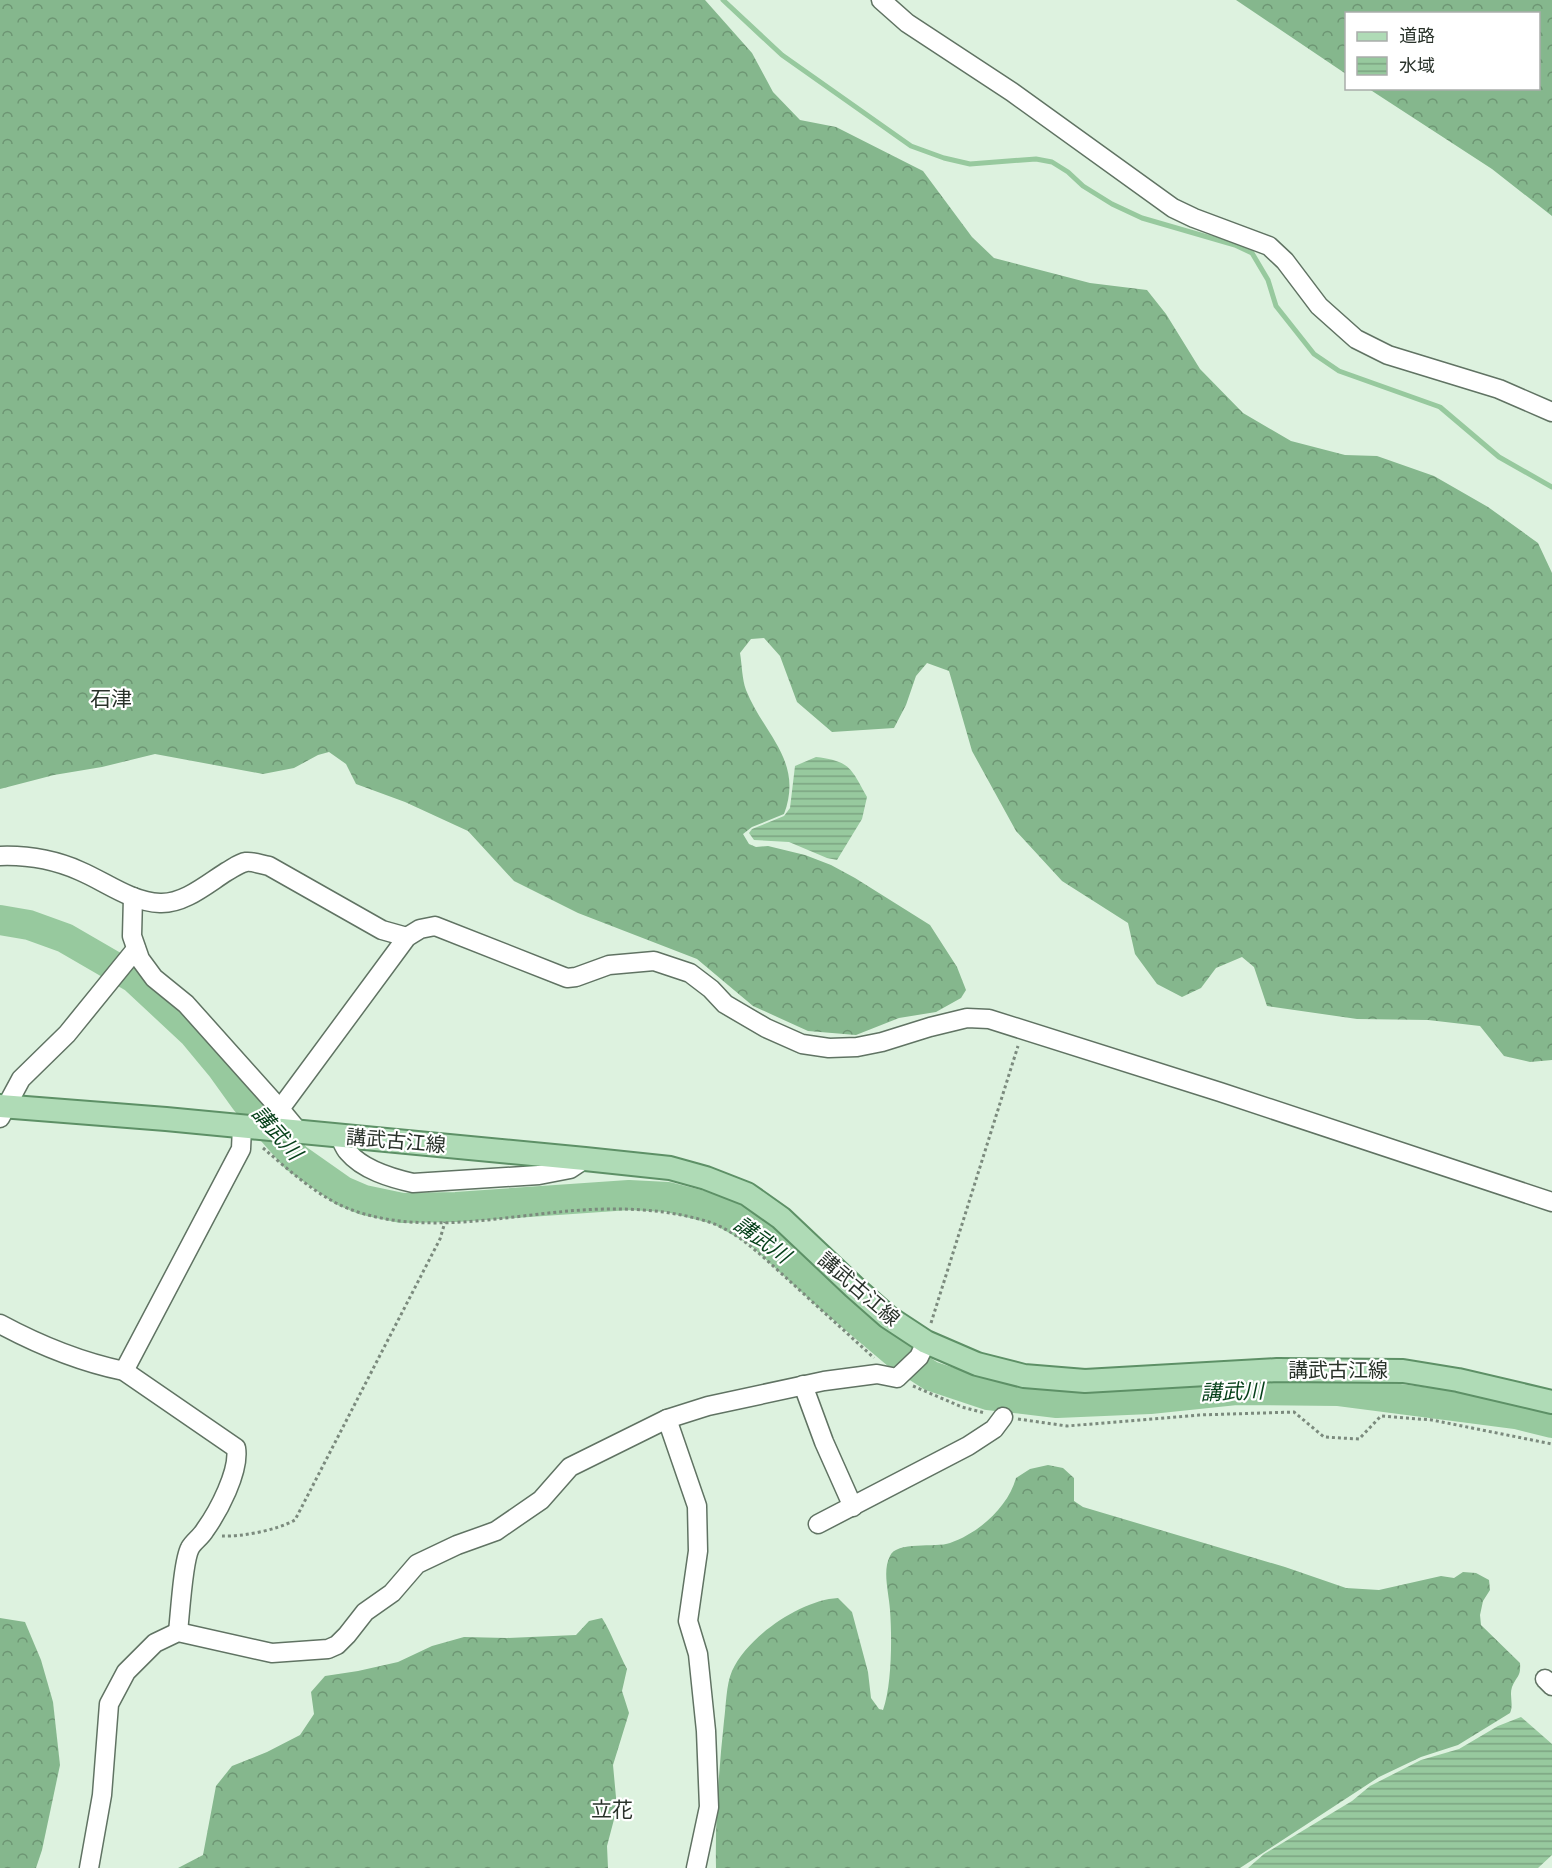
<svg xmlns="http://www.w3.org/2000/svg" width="1552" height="1868" font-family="Literata,'Noto Sans JP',serif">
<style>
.forest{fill:url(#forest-crowns)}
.water{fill:url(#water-rules)}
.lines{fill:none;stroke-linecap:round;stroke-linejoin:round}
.stream{stroke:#97c99e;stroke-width:5}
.river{stroke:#97c99e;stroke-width:30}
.minor-casing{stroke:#607363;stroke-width:21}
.major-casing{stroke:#5d9066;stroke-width:26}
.path{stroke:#7b8a7d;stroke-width:3;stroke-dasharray:3 3;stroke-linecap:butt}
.minor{stroke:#fff;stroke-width:18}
.major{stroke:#afdbb6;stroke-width:22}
.labels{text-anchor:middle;stroke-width:4.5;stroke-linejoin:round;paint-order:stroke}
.street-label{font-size:20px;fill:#29322a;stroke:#fff}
.neighbourhood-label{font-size:21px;fill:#29322a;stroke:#fff}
.water-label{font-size:21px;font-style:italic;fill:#043f18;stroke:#fff}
</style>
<defs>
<pattern id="forest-crowns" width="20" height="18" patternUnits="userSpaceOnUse" patternTransform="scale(1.5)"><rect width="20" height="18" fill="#85b78d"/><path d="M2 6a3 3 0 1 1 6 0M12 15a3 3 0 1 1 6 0" fill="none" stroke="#6d9573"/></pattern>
<pattern id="water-rules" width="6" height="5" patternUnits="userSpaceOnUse" patternTransform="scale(1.5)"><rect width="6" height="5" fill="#97c99e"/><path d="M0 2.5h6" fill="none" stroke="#7ba481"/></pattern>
</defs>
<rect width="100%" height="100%" fill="#ddf2df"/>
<g class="forest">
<path d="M0,0H705L752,53L773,92L800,120L836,127L923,171L972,237L994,258L1090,283L1147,290L1166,314L1200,369L1243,413L1291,441L1345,455L1377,456L1434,476L1488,507L1538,543L1552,573V1060L1530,1062L1504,1056L1480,1026L1428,1020L1357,1019L1267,1006L1254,967L1242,957L1216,968L1201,988L1182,997L1157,984L1135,954L1128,923L1062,881L1016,831L972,751L949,671L927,663L916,676L906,705L894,728L832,732L797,702L780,656L764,638L751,639L740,653C742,665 742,679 746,690C764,735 804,761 784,814L752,827L743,834L749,844L756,847L768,846L805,855L831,865L855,878L930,925L957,967L966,990L961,998L936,1012L899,1018L856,1035L808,1031L753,1006L697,959L578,913L514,881L468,831L405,802L356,784L346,764L329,752L318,755L294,768L263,774L155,754L102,767L54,775L0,789Z"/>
<path d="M1236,0H1552V216L1492,169L1369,89L1538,88V14H1346V74Z"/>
<path d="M1048,1465L1063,1468L1074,1478V1501L1083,1507L1285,1567L1346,1588L1379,1590L1441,1576L1454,1578L1463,1572L1476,1573L1489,1580L1490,1590L1483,1601L1480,1615L1481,1625L1520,1663C1521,1677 1517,1675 1512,1687C1509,1696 1514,1704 1510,1713L1458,1745L1421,1757L1379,1777L1240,1868H716C715,1819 719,1769 724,1721C726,1706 726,1685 732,1671C748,1636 801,1600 838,1598L852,1612L868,1672L871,1698L879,1709L883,1710C892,1685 892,1637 890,1610C889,1593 882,1571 890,1556C896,1541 936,1548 950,1543C979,1533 1008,1507 1016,1478L1030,1469Z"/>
<path d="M0,1618L25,1622L41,1660L53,1702L60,1765L42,1850L36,1868H0Z"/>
<path d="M602,1618C612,1634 618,1652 627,1669L622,1691L629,1713L613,1765L617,1808L607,1846L608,1868H178L203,1855L216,1786L232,1766L267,1752L300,1735L314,1714L311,1692L325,1676L358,1671L398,1662L432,1646L464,1637L507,1638L576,1635L589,1621Z"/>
</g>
<g class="water">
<path d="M816,757C850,761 851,768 867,797L862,819L837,860L827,858L789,842L754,840L749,833L752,829L784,816L790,808L795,766Z"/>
<path d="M1521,1717L1552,1744V1855L1538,1868H1248L1264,1854L1352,1801L1370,1786L1421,1760L1459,1749L1498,1726Z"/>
</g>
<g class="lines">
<path class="stream" d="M723,0L782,55L911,146L944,158L970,164L1036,159L1052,162L1068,172L1083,186L1112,204L1142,218L1235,245L1252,253L1268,280L1276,306L1314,354L1339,371L1440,407L1499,457L1552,487"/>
<path class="river" d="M0,920L29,925L65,938L134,978L193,1033L222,1068L245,1100L296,1158L343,1191L364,1200L402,1208L456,1207L629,1195L668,1197L719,1210L758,1232L827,1295L897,1354L931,1376L988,1395L1057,1403L1150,1399L1236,1390L1339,1391L1516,1414L1552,1423"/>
<defs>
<g id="minor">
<path d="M881,0L907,23L1012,92L1173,208L1194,218L1269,246L1285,261L1319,306L1356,339L1388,355L1499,389L1552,412"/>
<path d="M0,856C28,855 55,860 80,871C106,882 131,902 160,903C184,904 207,884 226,872C232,869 239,863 246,862C253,861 262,865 269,866L382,930L407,937"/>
<path d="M133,897L132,936L140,959L154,978L186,1004L280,1109"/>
<path d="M0,1118L21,1079L67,1034L136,949"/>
<path d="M299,1132L280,1109L407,937L420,929L435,926L567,978L576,977L609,965L654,961L690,973L711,989L725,1004L766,1028L802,1044L829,1048L857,1047L882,1042L930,1027L967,1018L989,1019L1220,1092L1552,1202"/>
<path d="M339,1135C342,1141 344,1148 348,1152C363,1170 391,1178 413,1183L539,1175L570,1169L585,1159"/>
<path d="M0,1324C39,1345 81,1362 124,1371L236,1448C240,1471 218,1512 205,1530C201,1537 193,1542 190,1548C183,1561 180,1615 178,1632"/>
<path d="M124,1371L241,1149L242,1127"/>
<path d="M803,1385L824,1442L853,1507"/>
<path d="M667,1419L697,1506L698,1551L688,1621L698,1654L706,1731L709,1807L696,1868"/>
<path d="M818,1524L968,1446L994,1429L1003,1417"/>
<path d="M1545,1679L1552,1686"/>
<path d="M89,1868L102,1795L109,1704L126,1672L155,1643L178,1632L272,1653L328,1649L337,1645L347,1635L365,1612L392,1593L417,1564L457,1545L496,1531L541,1500L570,1467L667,1419L708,1406L824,1381L877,1374L897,1378L919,1357L926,1342"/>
</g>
<path id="major" d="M0,1106L166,1119L585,1159L670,1168L706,1178L747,1194L781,1218L854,1287L888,1317L926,1342L977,1364L1024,1376L1085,1381L1277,1370L1403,1371L1458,1380L1552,1402"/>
</defs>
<use href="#minor" class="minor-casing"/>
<use href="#major" class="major-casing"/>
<g class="path">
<path d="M263,1148C290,1171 319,1198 352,1210C421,1235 499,1217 569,1211C615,1207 665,1208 709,1222C740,1232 769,1263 793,1284C820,1309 847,1333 874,1358"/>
<path d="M931,1323L1018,1046"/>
<path d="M913,1386L962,1407L985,1413"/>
<path d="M1018,1419L1067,1426L1199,1415L1294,1412L1324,1437L1359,1439L1381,1416L1432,1420L1552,1444"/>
<path d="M222,1536C242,1537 277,1530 295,1520L440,1239L445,1222"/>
</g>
<use href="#minor" class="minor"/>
<use href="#major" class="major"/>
</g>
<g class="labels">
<g class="street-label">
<text transform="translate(396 1141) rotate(5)" y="7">講武古江線</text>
<text transform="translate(859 1289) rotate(41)" y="7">講武古江線</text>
<text x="1338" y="1377">講武古江線</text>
</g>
<g class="neighbourhood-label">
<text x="111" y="706">石津</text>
<text x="612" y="1817">立花</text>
</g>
<g class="water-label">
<text transform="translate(277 1133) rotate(49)" y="7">講武川</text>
<text transform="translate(762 1240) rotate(36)" y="7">講武川</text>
<text transform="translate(1232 1392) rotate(-2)" y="7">講武川</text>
</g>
</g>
<rect x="1345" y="12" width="195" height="78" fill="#ffffff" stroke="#a9adaa" stroke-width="1.5"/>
<rect x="1357" y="32" width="30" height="9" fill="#afdbb6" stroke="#a9adaa" stroke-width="1.5"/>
<text x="1399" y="42" font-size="18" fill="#29322a">道路</text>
<rect x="1357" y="57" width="30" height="18" fill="url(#water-rules)" stroke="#a9adaa" stroke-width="1.5"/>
<text x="1399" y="72" font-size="18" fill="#29322a">水域</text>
</svg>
